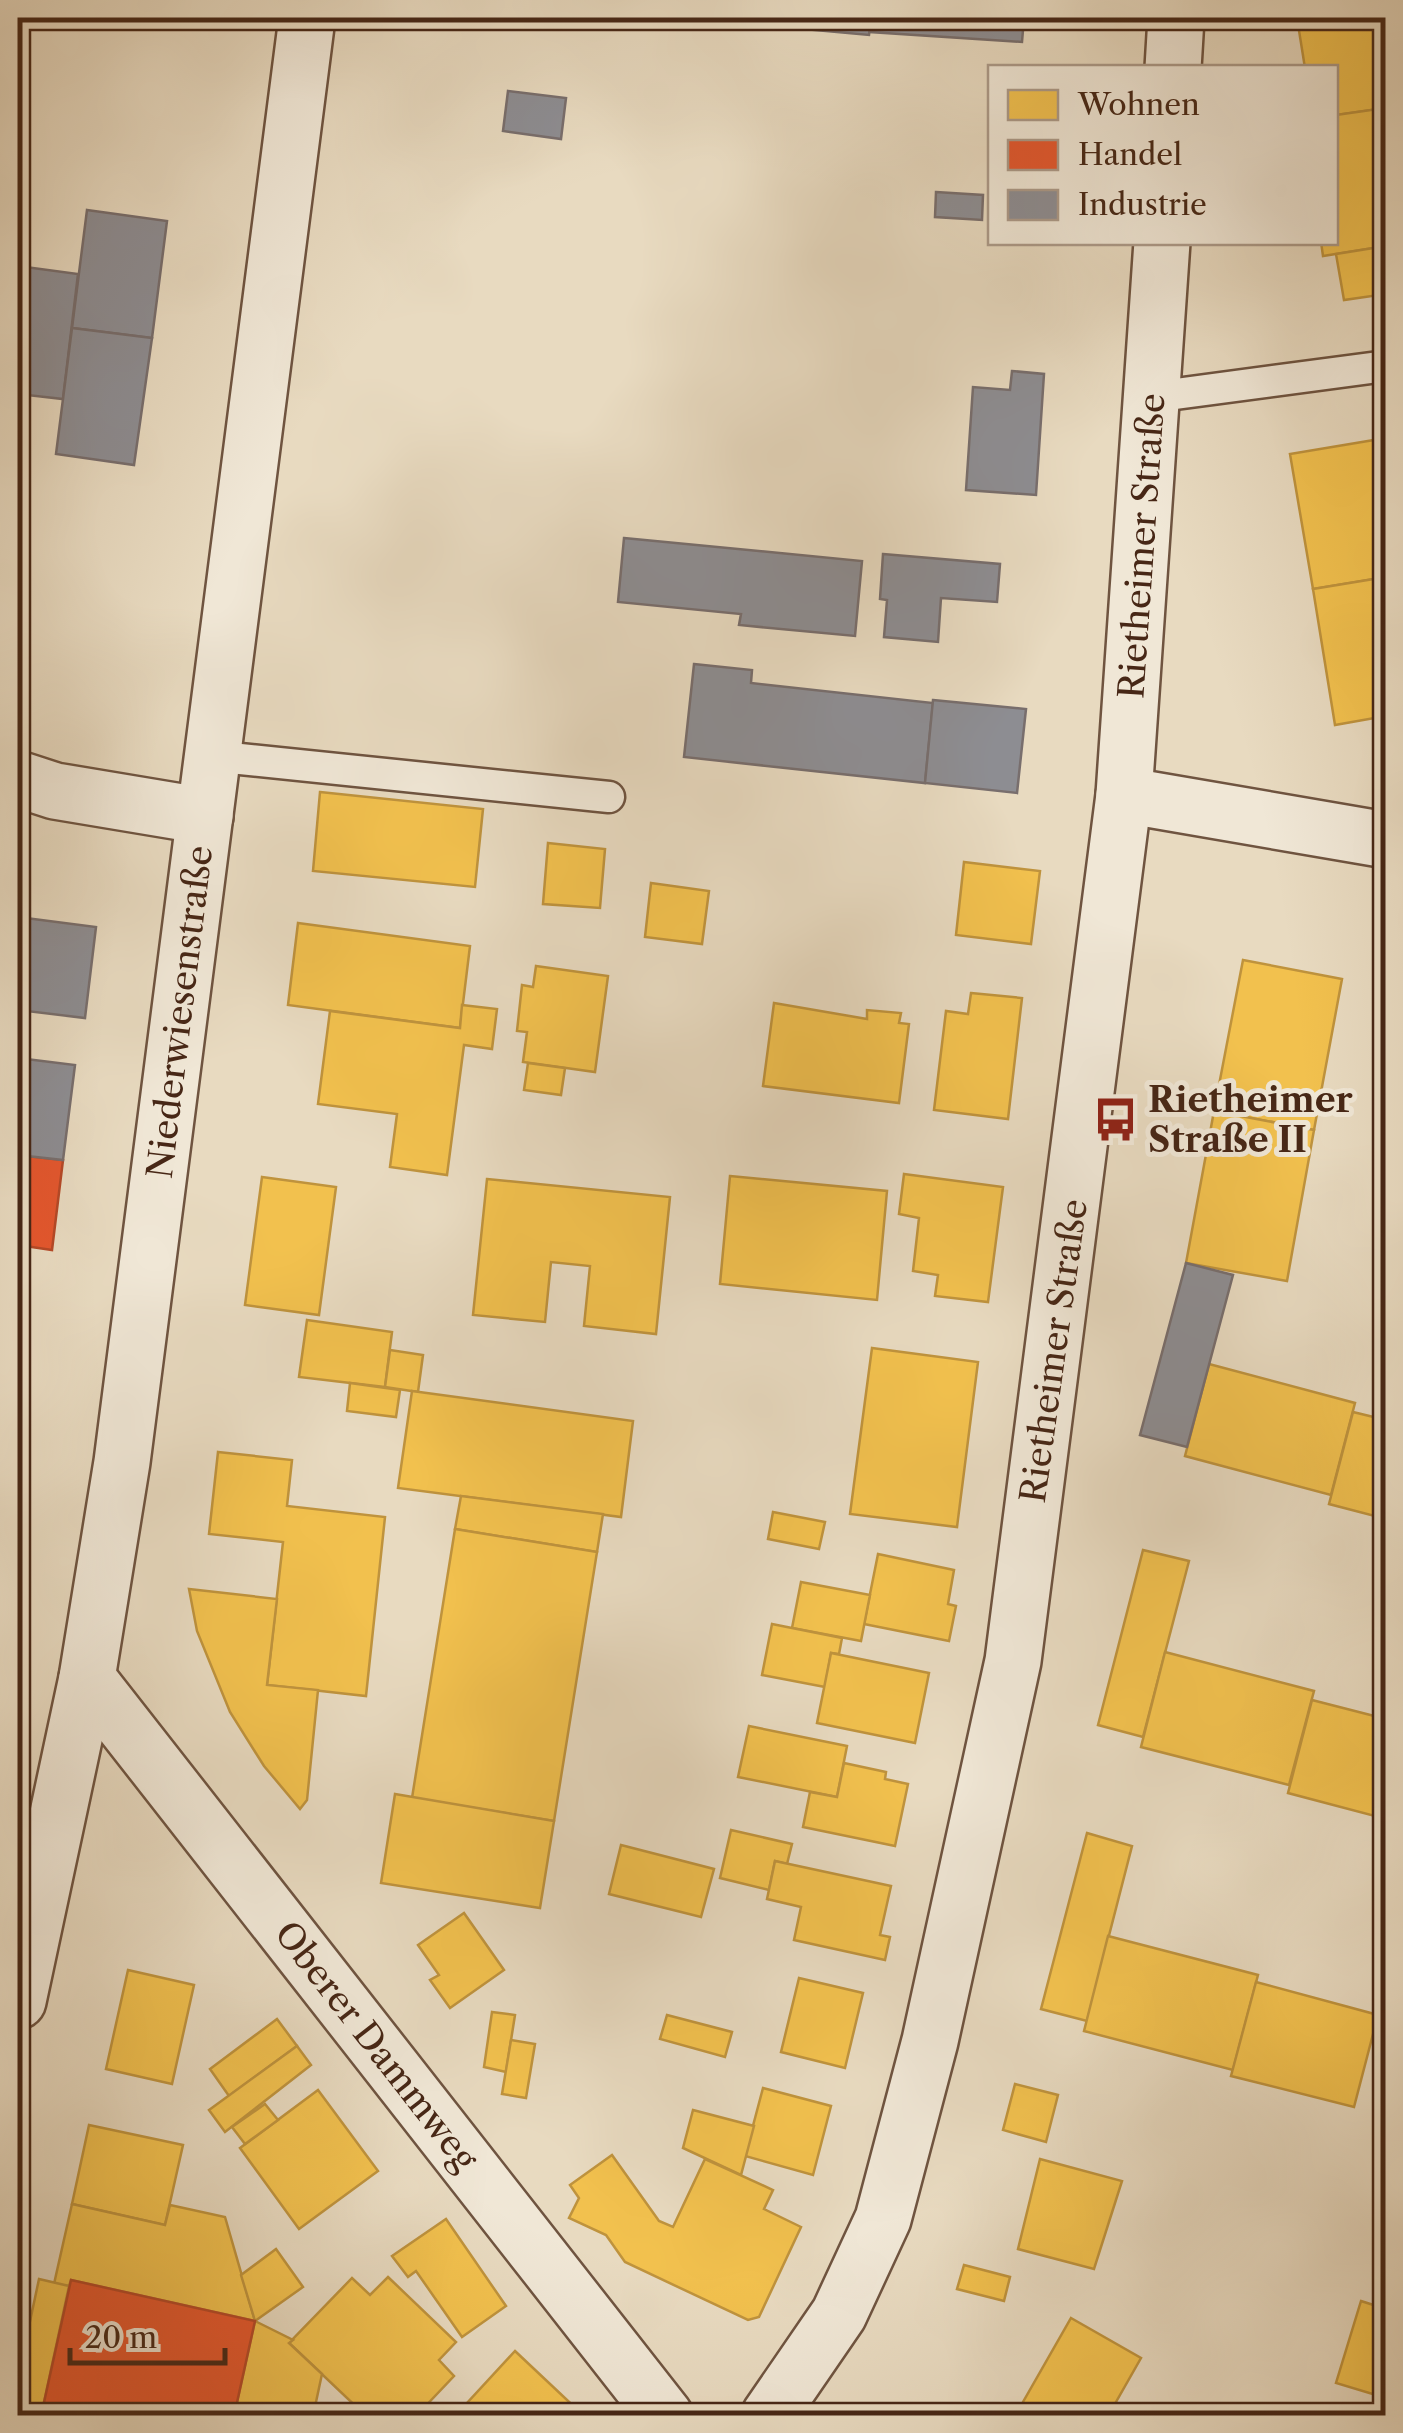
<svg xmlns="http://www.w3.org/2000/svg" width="1403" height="2433" font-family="'Libre Caslon Text',serif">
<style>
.homes{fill:#f2c14e;stroke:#bf933d;stroke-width:2.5}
.shops{fill:#e4572e;stroke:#b54927;stroke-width:2.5}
.industry{fill:#8d8d92;stroke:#786e6d;stroke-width:2.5}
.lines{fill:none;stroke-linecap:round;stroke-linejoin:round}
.service-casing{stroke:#6f5440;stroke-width:35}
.minor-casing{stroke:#6f5440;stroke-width:60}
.tertiary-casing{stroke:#6f5440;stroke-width:60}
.service{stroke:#f0e7d6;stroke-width:30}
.minor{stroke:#f0e7d6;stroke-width:55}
.tertiary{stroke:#f0e7d6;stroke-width:55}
.labels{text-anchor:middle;stroke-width:10;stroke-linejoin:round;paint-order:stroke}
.street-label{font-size:35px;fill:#472716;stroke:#f0e7d6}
.poi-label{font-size:35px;font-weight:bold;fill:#472716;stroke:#f0e7d6;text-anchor:start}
</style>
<rect width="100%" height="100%" fill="#e8dac0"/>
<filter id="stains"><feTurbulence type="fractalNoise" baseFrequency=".002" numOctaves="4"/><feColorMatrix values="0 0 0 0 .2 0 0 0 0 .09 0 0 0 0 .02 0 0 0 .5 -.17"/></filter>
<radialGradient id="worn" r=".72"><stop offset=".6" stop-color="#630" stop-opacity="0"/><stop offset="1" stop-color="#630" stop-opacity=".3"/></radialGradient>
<g class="homes">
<path d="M1297,18H1381L1386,108L1336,115V68H1305Z"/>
<path d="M1385,108L1386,246L1323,256L1321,242H1336V115Z"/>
<path d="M1386,246V294L1344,300L1336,254Z"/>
<path d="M1380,439L1386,471V577L1313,589L1290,454Z"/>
<path d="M1386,577V716L1335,725L1313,589Z"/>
<path d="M320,792L483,809L475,887L313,871Z"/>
<path d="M548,843L605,849L600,908L543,904Z"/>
<path d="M964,862L1040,871L1031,944L956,935Z"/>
<path d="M651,883L709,891L702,944L645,937Z"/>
<path d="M298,923L470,946L460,1028L288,1005Z"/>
<path d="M1243,960L1342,979L1314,1130L1214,1111Z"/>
<path d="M536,966L608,976L595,1072L523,1062L527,1032L517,1031L522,985L533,987Z"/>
<path d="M971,993L1022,998L1008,1119L934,1110L946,1011L968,1014Z"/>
<path d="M774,1003L867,1019V1010L901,1013L899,1023L909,1024L899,1103L763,1086Z"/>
<path d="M462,1005L497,1009L492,1049L464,1045L447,1175L390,1167L397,1114L318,1104L330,1011L460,1028Z"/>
<path d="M528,1063L565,1068L561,1095L524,1090Z"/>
<path d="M1214,1111L1314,1130L1287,1281L1186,1263Z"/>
<path d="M904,1174L1003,1187L988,1302L935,1296L938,1275L913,1271L919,1218L899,1214Z"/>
<path d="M730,1176L887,1191L877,1300L720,1284Z"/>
<path d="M262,1177L336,1187L319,1315L245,1305Z"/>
<path d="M487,1179L670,1197L656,1334L584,1326L590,1266L551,1262L545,1322L473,1315Z"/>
<path d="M307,1320L392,1332L385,1387L299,1377Z"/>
<path d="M872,1348L978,1362L957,1527L850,1514Z"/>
<path d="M390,1350L423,1355L418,1392L385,1387Z"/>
<path d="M1209,1364L1355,1403L1331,1495L1185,1456Z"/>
<path d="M350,1383L400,1390L396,1417L347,1411Z"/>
<path d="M412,1391L633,1421L621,1517L398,1488Z"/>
<path d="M1353,1412L1386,1420V1519L1329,1504Z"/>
<path d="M218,1452L292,1460L287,1506L385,1517L366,1696L267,1685L283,1542L209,1534Z"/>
<path d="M461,1496L603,1514L597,1552L455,1529Z"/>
<path d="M773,1512L825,1522L819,1549L768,1539Z"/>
<path d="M455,1529L597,1552L554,1821L412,1798Z"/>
<path d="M1143,1550L1189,1561L1143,1737L1098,1725Z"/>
<path d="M878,1554L954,1570L948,1604L956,1606L949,1641L864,1624Z"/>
<path d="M801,1582L870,1595L861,1641L792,1628Z"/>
<path d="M189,1589L277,1599L267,1685L318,1690L307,1800L300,1809L264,1766L230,1712L197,1631Z"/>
<path d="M772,1624L842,1638L839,1654L831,1653L825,1687L762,1675Z"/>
<path d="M1165,1652L1314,1691L1289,1785L1141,1747Z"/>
<path d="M831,1653L929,1673L915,1743L817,1723Z"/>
<path d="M1312,1700L1386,1719V1819L1288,1793Z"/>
<path d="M749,1726L847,1746L837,1797L738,1777Z"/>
<path d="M844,1763L886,1772L885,1779L908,1784L895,1846L803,1827L810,1792L837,1797Z"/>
<path d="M395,1794L554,1821L540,1908L381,1883Z"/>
<path d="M731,1830L792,1844L787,1864L775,1861L769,1890L720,1878Z"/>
<path d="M1087,1833L1132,1846L1087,2021L1041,2009Z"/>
<path d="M621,1845L714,1869L701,1917L609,1894Z"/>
<path d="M775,1861L891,1886L880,1935L890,1937L885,1960L794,1940L801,1907L767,1899Z"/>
<path d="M464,1913L504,1970L450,2008L430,1980L439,1975L418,1945Z"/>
<path d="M1108,1936L1258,1975L1233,2070L1084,2031Z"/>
<path d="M128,1970L194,1985L172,2084L106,2069Z"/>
<path d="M799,1978L863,1993L845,2068L781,2052Z"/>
<path d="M1256,1982L1378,2015L1354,2107L1231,2076Z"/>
<path d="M492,2012L515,2015L506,2072L484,2067Z"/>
<path d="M667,2015L732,2032L725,2057L660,2039Z"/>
<path d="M277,2019L297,2046L229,2096L210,2069Z"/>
<path d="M511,2040L535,2044L526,2098L502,2094Z"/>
<path d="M297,2046L311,2065L225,2132L209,2110Z"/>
<path d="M1015,2084L1058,2095L1046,2142L1003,2130Z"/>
<path d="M763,2088L831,2106L813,2175L745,2156Z"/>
<path d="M318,2090L378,2171L299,2229L240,2148Z"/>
<path d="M265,2104L278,2120L245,2144L232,2127Z"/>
<path d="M693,2110L754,2126L741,2175L683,2148Z"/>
<path d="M89,2125L183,2145L165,2225L72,2204Z"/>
<path d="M612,2155L659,2221L673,2227L705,2159L773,2190L764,2209L801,2227L759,2317L748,2320L625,2262L606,2235L569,2218L579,2198L570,2185Z"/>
<path d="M1040,2159L1122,2181L1094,2269L1018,2249Z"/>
<path d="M72,2204L165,2225L170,2205L225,2217L255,2321L71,2280L69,2286L54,2284Z"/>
<path d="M446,2219L506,2306L462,2337L416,2271L408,2277L392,2256Z"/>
<path d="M276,2249L303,2287L255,2321L241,2275Z"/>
<path d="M964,2265L1010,2277L1004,2301L957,2289Z"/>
<path d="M388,2277L456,2342L439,2360L454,2376L416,2416H366L289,2343L352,2278L370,2295Z"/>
<path d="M39,2279L69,2286L41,2416H18V2378Z"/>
<path d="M1361,2301L1386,2309V2398L1336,2383Z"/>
<path d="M1071,2318L1141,2358L1108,2416H1015Z"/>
<path d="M255,2321L293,2340L289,2343L322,2374L313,2416H234Z"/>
<path d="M515,2351L582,2414L580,2416H455Z"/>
</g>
<g class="shops">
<path d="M18,1155L63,1160L52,1250L18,1245Z"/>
<path d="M71,2280L255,2321L234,2416H41Z"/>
</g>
<g class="industry">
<path d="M684,18H871L869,35Z"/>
<path d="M871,18H1024L1022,42L870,32Z"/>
<path d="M508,91L566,98L561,139L503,131Z"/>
<path d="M936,192L983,195L982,220L935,217Z"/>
<path d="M87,210L167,221L152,338L72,328Z"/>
<path d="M18,266L78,274L63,399L18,394Z"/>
<path d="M72,328L152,338L134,465L56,454Z"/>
<path d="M1012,371L1044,374L1036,495L966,490L973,387L1010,390Z"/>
<path d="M624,538L862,561L855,636L739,625L741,614L618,602Z"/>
<path d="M883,554L1000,564L997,602L941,598L938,642L884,637L887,600L880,599Z"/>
<path d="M694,664L752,670L751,683L933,703L925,783L684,757Z"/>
<path d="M933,700L1026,709L1017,793L925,783Z"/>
<path d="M18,917L96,927L85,1018L18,1010Z"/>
<path d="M18,1058L75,1065L63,1160L18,1155Z"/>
<path d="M1186,1263L1233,1275L1187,1447L1140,1435Z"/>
</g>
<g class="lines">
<defs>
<g id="service">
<path d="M1153,397L1386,366"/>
<path d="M211,756L609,797"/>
</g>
<g id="minor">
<path d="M1173,68L1176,18"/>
<path d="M18,779L55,791L205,816"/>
<path d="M1124,795L1386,840"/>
<path d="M87,1678L665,2416"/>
<path d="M769,2416L839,2314L883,2219L930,2041L1013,1661L1124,795L1162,242"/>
</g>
<path id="tertiary" d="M18,2001L87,1678L122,1462L307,18"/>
</defs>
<use href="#service" class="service-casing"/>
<use href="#minor" class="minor-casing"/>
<use href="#tertiary" class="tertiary-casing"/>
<use href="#service" class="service"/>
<use href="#minor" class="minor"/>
<use href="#tertiary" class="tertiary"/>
</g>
<defs>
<symbol id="bus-bare" viewBox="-9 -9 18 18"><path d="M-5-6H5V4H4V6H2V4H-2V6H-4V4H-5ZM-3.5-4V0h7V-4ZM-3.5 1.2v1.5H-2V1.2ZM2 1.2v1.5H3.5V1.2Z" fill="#8f2418" stroke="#f0e7d6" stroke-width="2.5" paint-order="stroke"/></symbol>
</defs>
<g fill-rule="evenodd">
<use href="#bus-bare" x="1084" y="1088" width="63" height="63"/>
</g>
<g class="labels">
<g class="street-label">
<text transform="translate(1142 546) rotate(-86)" y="12">Rietheimer Straße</text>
<text transform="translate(180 1012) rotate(-83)" y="12">Niederwiesenstraße</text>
<text transform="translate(1054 1351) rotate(-82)" y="12">Rietheimer Straße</text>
<text transform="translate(376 2046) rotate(52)" y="12">Oberer Dammweg</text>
</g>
<g class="poi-label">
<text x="1148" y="1112">Rietheimer<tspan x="1148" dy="40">Straße II</tspan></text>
</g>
</g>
<rect width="1403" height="2433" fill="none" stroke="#e8dac0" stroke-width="60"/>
<rect x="20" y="20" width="1363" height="2393" fill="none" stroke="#472716" stroke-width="5"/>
<rect x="30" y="30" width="1343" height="2373" fill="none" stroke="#472716" stroke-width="2.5"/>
<rect x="988" y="65" width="350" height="180" fill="#f0e7d6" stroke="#ac9a89" stroke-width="2.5"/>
<rect x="1008" y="90" width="50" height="30" fill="#f2c14e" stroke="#ac9a89" stroke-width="2.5"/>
<text x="1078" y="115" font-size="30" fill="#472716">Wohnen</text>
<rect x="1008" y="140" width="50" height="30" fill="#e4572e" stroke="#ac9a89" stroke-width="2.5"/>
<text x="1078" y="165" font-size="30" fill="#472716">Handel</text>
<rect x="1008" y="190" width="50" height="30" fill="#8d8d92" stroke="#ac9a89" stroke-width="2.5"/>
<text x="1078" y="215" font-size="30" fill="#472716">Industrie</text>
<path d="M70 2348v15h155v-15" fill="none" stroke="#472716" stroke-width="5"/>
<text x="85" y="2348" font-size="30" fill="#472716" stroke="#f0e7d6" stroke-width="8" paint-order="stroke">20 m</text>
<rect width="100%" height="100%" filter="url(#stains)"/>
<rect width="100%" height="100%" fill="url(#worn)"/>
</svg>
